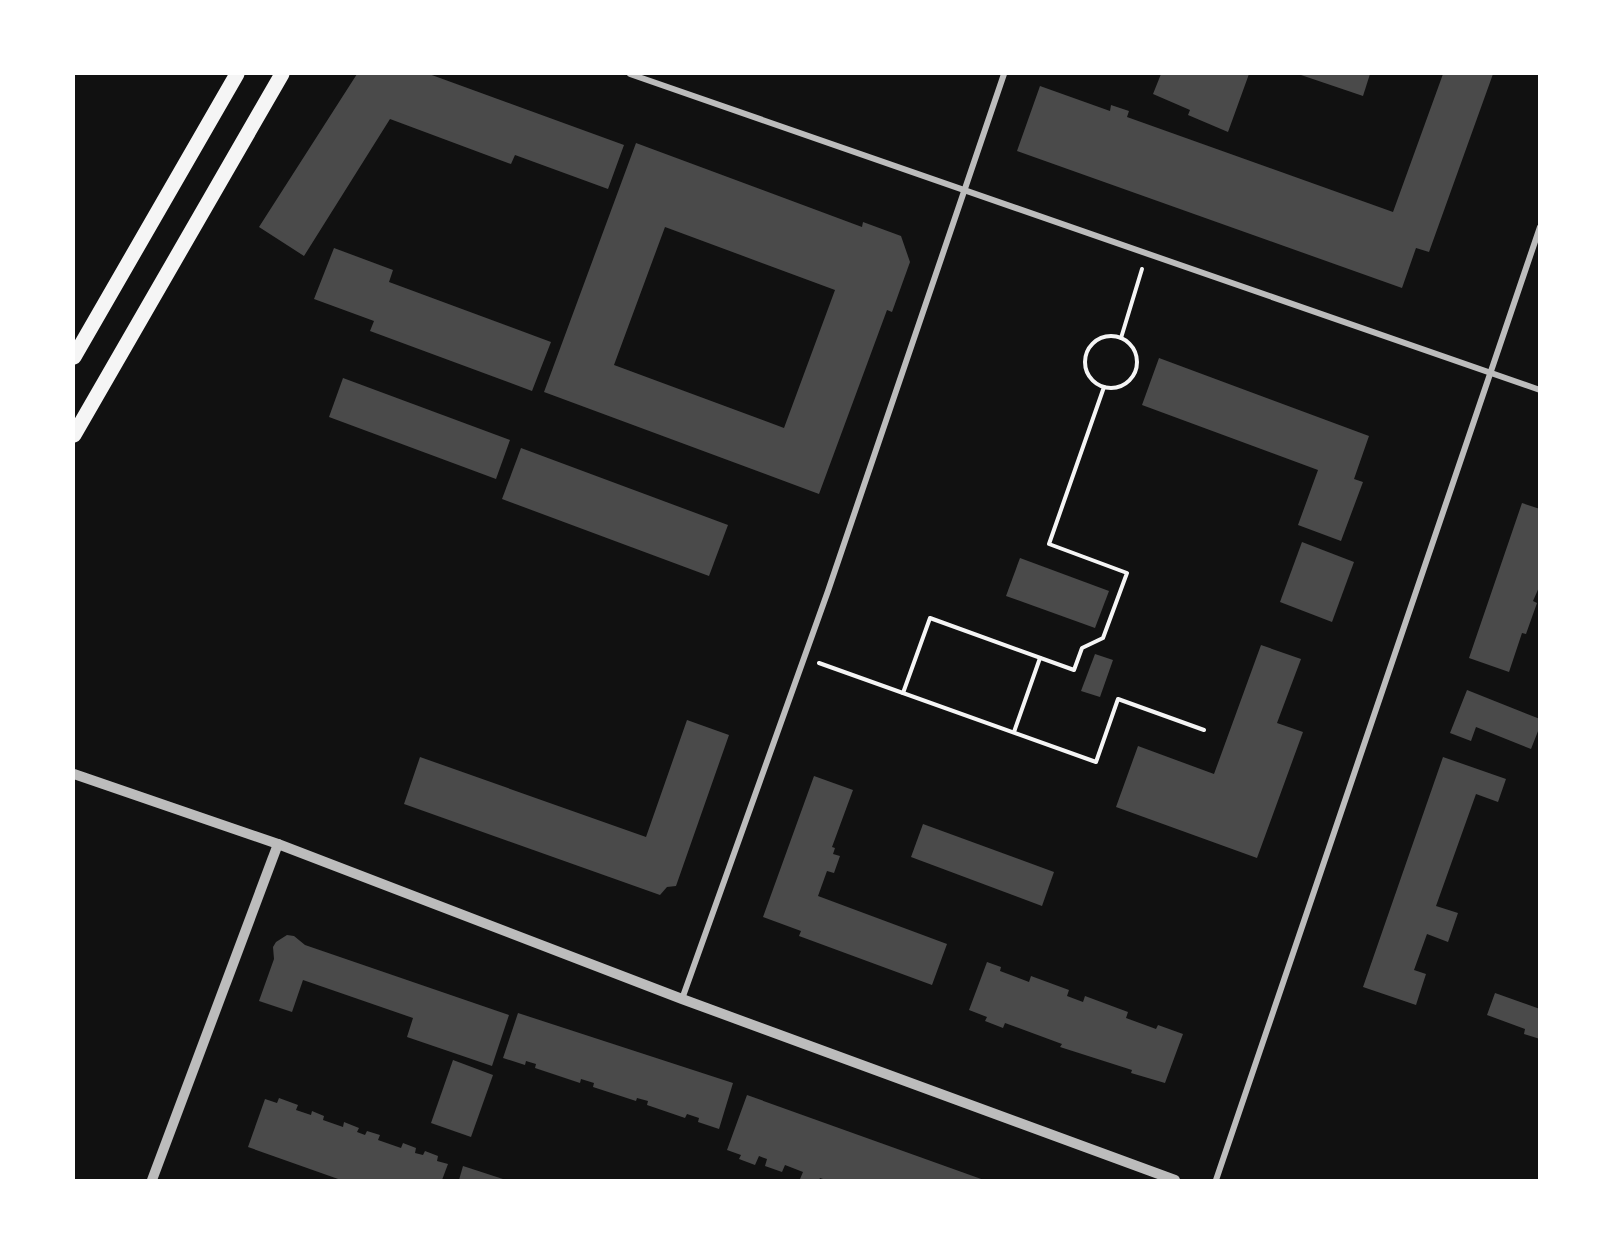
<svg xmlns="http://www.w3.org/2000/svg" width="1613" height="1254" font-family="'Source Sans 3',sans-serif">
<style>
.building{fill:#4a4a4a;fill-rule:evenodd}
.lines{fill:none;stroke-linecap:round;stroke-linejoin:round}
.path{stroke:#f5f5f5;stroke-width:4}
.minor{stroke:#bcbcbc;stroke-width:6}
.tertiary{stroke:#bcbcbc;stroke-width:10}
.primary{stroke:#f5f5f5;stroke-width:15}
</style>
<rect width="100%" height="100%" fill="#111"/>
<g class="building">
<path d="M357,74H401L406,75L407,74H429L624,145L608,189L515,155L511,164L390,119L304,256L259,227Z"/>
<path d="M1161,74H1249L1228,132L1188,115L1190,110L1153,94Z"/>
<path d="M1298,74H1370L1363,96Z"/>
<path d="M1443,74H1493L1429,252L1416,248L1402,288L1017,151L1040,86L1110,111L1111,105L1129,111L1127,117L1393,212Z"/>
<path d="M636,143L862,227L863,222L901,236L910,262L892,312L887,310L819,494L544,392ZM665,227L835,290L784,428L614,365Z"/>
<path d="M334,248L393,270L389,282L551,342L532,391L370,331L374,321L314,299Z"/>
<path d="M1159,358L1369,436L1354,479L1363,482L1341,541L1298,525L1318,470L1142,405Z"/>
<path d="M343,378L510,440L496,479L329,417Z"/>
<path d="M521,448L728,525L709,576L502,499Z"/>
<path d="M1522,503L1540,509V585L1533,601L1537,603L1526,634L1522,633L1509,672L1469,658Z"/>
<path d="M1302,542L1354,562L1332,622L1280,602Z"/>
<path d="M1020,558L1109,591L1095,628L1006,596Z"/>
<path d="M1261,645L1301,659L1277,723L1303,732L1257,858L1116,807L1138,746L1214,774Z"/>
<path d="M1095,654L1113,660L1100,697L1081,691Z"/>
<path d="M1467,690L1540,719V726L1531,749L1476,727L1471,741L1450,733Z"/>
<path d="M687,720L729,735L676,886L667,887L660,895L404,804L420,757L646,837Z"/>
<path d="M1443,757L1506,779L1498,802L1476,794L1436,906L1458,913L1448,942L1427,934L1414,970L1426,974L1416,1005L1363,987Z"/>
<path d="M814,776L853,790L832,847L835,848L833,854L840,856L834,873L827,871L818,896L947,944L932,985L799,936L801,931L763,917Z"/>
<path d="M923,824L1054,872L1042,906L911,857Z"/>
<path d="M287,935L294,936L305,945L509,1015L492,1066L407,1037L413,1018L303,980L292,1012L259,1001L274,959L273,947L276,942Z"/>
<path d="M987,962L1001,967L1000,971L1029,982L1031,976L1069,990L1067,996L1083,1002L1085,996L1128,1012L1126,1018L1156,1029L1158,1025L1183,1034L1165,1083L1131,1073L1132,1070L1060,1047L1062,1044L1005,1023L1003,1028L985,1021L987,1017L969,1010Z"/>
<path d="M1495,993L1540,1009V1039L1524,1034L1525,1029L1487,1015Z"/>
<path d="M518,1013L733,1083L719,1129L698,1122L699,1118L687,1114L685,1118L647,1105L648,1101L637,1098L636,1101L593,1087L594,1083L581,1079L580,1083L535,1068L536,1064L526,1061L525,1065L503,1058Z"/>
<path d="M453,1060L493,1075L471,1137L431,1123Z"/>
<path d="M747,1095L984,1180H826L820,1178L819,1180H805L800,1179L803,1172L785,1165L782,1172L765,1166L767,1159L759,1156L755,1165L739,1159L741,1155L727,1150Z"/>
<path d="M279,1098L298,1105L296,1110L311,1115L312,1111L324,1116L323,1120L343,1127L344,1122L359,1128L357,1132L365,1135L367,1131L380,1135L378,1140L401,1148L403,1143L416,1148L415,1153L423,1155L425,1151L438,1156L437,1161L448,1164L442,1180H341L248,1147L265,1099L277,1103Z"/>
<path d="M463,1166L506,1180H459Z"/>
</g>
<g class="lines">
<g class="path">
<circle cx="1111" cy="362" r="26"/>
<path d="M1121,338L1142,269"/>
<path d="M819,663L1096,762L1118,699L1204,730"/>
<path d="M903,693L930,618L1074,670L1082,648L1103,638L1127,573L1049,544L1104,387"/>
<path d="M1014,732L1040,658"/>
</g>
<g class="minor">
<path d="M630,74L1540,390"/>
<path d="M682,999L828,591L1004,74"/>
<path d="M1216,1180L1540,227"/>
</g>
<g class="tertiary">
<path d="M74,774L278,844L682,999L1175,1180"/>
<path d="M152,1180L278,844"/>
</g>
<g class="primary">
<path d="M74,357L237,74"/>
<path d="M74,435L282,74"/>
</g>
</g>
<rect width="1613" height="1254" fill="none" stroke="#ffffff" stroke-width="150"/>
</svg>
